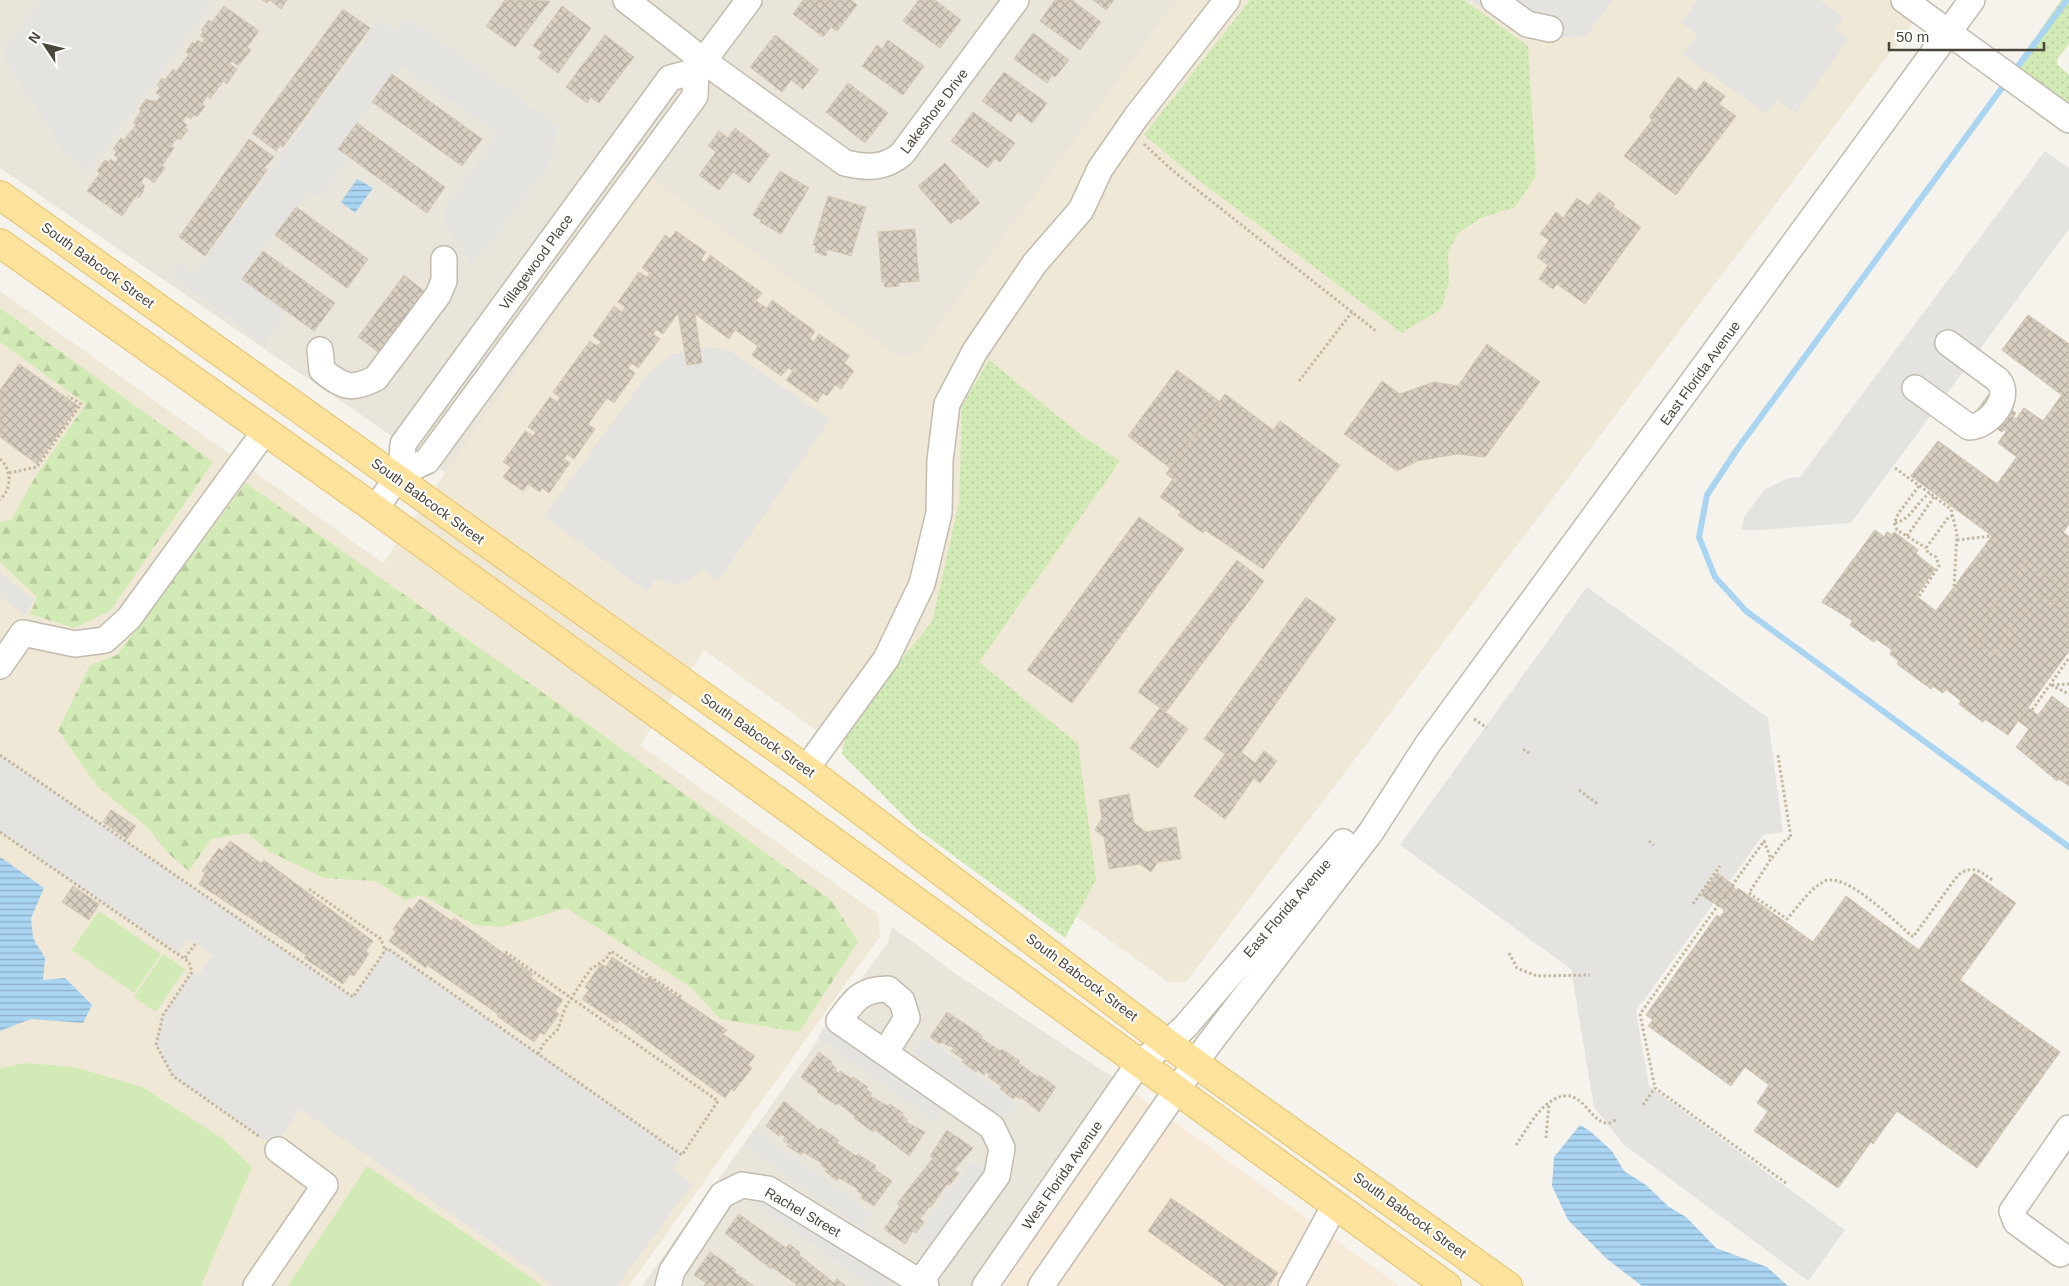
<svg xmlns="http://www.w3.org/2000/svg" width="2069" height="1286" font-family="Arial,sans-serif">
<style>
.residential{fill:#eae5da}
.commercial{fill:#f7ead8}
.education{fill:#efe8d6}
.grass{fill:url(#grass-dots)}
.forest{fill:url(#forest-firs)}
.garden{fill:#d2eab5}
.parking{fill:#e5e3e0}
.water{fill:url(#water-rules)}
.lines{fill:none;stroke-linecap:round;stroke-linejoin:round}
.stream{stroke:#a9d4f2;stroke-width:6}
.building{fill:url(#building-cross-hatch);stroke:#d3c7b4;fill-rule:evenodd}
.minor-casing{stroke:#c2bbae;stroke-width:28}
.major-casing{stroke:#e6c16a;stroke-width:30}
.path{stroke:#c4b79f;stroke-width:3;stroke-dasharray:2.5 2.5;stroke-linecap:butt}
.minor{stroke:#fff;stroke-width:25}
.major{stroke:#ffe39c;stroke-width:28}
.labels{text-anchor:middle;stroke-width:4;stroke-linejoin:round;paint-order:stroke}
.street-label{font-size:14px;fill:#4b4439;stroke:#fff}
</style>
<defs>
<pattern id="grass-dots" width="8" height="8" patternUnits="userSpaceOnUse" patternTransform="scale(1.25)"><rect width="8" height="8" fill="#d2eab5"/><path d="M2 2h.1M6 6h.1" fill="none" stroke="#b6ca9c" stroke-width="1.8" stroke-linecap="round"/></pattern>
<pattern id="forest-firs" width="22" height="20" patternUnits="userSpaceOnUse" patternTransform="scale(1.25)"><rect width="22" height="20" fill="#d2eab5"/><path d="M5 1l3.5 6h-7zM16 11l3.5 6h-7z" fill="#b6ca9c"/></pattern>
<pattern id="water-rules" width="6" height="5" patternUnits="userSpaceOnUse" patternTransform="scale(1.25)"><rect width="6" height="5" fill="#a9d4f2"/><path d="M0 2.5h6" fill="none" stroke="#8caec5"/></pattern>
<pattern id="building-cross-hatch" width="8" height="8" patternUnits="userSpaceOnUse" patternTransform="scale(1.25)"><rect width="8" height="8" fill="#d8cfc1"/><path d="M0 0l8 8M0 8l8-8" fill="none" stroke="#b1aa9e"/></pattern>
</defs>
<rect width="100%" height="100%" fill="#f6f3ec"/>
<g class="residential">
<path d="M0,0H1181L705,650L0,168Z"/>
<path d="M892,927L959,976L1114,1078L970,1286H642L888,942Z"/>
</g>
<g class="commercial">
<path d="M1134,1092L1151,1105L1027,1286H1003Z"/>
<path d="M1171,1119L1399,1286H1056Z"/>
</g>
<path class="education" d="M1177,0H1930L1186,982H1168L704,650L640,745L878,914L880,936L629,1286H0V291L383,563L650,178L901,358L920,351Z"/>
<g class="grass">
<path d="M1250,0H1464L1528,46L1536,176L1515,207L1481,218L1458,233L1448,253L1449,282L1441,309L1402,333L1197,179L1144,135Z"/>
<path d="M2061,0H2069V44L2057,59L2058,65L2069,75V108L2014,68Z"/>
<path d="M989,360L1081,435L1120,461L979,662L1078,744L1096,880L1065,938L916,828L842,754L849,723L932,622L959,503L962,406Z"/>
</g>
<g class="forest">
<path d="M0,308L213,462L110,611L74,628L30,614L37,597L0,562V522L11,520L36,476L86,404L0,342Z"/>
<path d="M246,483L600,733L832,901L858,942L799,1032L720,1019L691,987L566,908L503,927L475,925L422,895L405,900L376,881L324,878L268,851L248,833L211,839L189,871L168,853L147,827L97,786L58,730L90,665L117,655Z"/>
</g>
<g class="garden">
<path d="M99,911L161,954L134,993L72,950Z"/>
<path d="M163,954L185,969L156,1012L134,997Z"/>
<path d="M26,1063L74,1067L142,1087L222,1138L252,1167L201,1286H0V1068Z"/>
<path d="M367,1166L543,1286H288Z"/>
</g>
<g class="parking">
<path d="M41,0H214L88,171L63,152L2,54Z"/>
<path d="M1472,0H1613L1586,36L1545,39L1507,27Z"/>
<path d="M1697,0H1819L1843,17L1835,30L1848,39L1796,113L1776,100L1767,114L1683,55L1697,34L1681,23Z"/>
<path d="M406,17L559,127L548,166L471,266L441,215L499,134L402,67L338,149L348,160L319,198L308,191L242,275L288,309L265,345L172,276L180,263L195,273L380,20L395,32Z"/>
<path d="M2045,151L2069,168V229L1851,523L1760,530H1741L1745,516L1764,490L1788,478L1800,477Z"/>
<path d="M706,347L729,350L830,420L718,581L702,569L685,583L672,584L656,579L647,592L544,516L648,374L673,354Z"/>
<path d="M0,571L9,581L34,599L25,616L0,596Z"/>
<path d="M1587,587L1768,718L1783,832L1763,835L1636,1011L1649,1086L1845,1230L1808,1281L1623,1144L1594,1107L1571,969L1400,845Z"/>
<path d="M0,755L353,997L387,948L682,1155L673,1170L692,1184L617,1286H555L300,1109L275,1147L173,1076L156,1045L163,1015L192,972L198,975L213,955L189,939L178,953L0,832Z"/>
<path d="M829,1020L946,1105L934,1121L818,1037Z"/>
<path d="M924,1038L1016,1103L1006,1118L913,1053Z"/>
<path d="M754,1130L872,1214L862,1229L744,1145Z"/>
<path d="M972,1161L987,1172L932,1247L917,1236Z"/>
<path d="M766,1190L892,1280L888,1286H871L755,1204Z"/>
</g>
<g class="water">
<path d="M357,179L373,188L355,213L341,202Z"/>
<path d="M0,857L44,888L31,918L33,938L45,958L43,980L65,978L92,1005L83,1023L31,1019L0,1031Z"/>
<path d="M1580,1125L1590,1131L1612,1151L1624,1171L1646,1185L1669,1207L1686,1217L1716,1248L1767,1267L1788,1286H1642L1607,1259L1568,1220L1552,1186L1554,1157Z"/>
</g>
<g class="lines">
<g class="stream">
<path d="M2013,73L2067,0"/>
<path d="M2007,81L1738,448L1707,495L1699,537L1715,577L1746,611L2069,847"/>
</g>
</g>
<g class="building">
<path d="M262,0H287L281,9L270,0L267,3Z"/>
<path d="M505,0L550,1L515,47L486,26Z"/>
<path d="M803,0H851L857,5L837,31L831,27L823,37L793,14Z"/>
<path d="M919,0H935L961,20L940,48L903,21Z"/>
<path d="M1055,0H1072L1101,22L1080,50L1040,21Z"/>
<path d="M1093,0H1114L1106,10Z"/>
<path d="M224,6L259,31L247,47L251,50L238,66L232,61L230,64L237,69L227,84L223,81L210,99L207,96L202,104L205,106L197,117L194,115L191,119L186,116L182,121L187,125L185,128L188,130L180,140L177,138L171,146L174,148L162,166L165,168L154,183L145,176L141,182L145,186L143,189L144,190L139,198L136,196L122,216L87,191L100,173L97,171L105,160L109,162L111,159L115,163L118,158L114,155L117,151L113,149L121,138L124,140L136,125L133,123L141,111L139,109L146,99L156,102L161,96L156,93L160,88L157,85L162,78L165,80L173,69L176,72L189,54L186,52L192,42L195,44L198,40L202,43L205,39L200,36L203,32L201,30L209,20L212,22Z"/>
<path d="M562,6L591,28L558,73L538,58L542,52L533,46Z"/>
<path d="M343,9L370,28L283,147L280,145L276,151L252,133Z"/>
<path d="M1033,33L1069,60L1055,77L1052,75L1047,83L1014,59Z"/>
<path d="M605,35L634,57L599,103L591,97L587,103L566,87Z"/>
<path d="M775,35L819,70L803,89L791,80L782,92L750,67Z"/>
<path d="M888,40L924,66L903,95L862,66L877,45L882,49Z"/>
<path d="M1004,72L1047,103L1032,123L1018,112L1011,122L982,101Z"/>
<path d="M392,74L482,139L462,166L372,102Z"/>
<path d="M1678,77L1696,91L1704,81L1725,96L1719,104L1736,116L1676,195L1624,156L1652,120L1649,117Z"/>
<path d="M848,83L888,113L865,143L826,112Z"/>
<path d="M973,112L1015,143L1000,162L995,158L988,168L951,141Z"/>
<path d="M357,123L445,187L427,213L338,149Z"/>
<path d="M735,128L770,155L749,183L733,172L719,190L699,175L716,152L708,146L719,131L728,138Z"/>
<path d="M249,139L274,157L264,168L267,170L205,256L179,237Z"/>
<path d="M945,163L980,203L960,220L958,218L951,224L918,186Z"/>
<path d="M780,171L809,188L781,234L760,222L761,220L753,215Z"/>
<path d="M1599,192L1615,204L1613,207L1641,227L1585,304L1557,284L1553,289L1539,279L1548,265L1537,257L1549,240L1540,234L1556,212L1563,218L1577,198L1588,206Z"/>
<path d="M828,196L866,207L851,256L827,249L826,256L815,252L816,246L813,245Z"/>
<path d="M296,207L368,259L347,288L275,235Z"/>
<path d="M915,229L919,281L898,283L899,286L885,287L884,282H882L878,232Z"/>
<path d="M676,231L706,252L701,260L705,263L710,255L762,293L756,301L767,308L772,300L815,331L810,339L814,342L819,334L850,356L844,363L854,371L841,389L835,385L827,396L823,393L817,402L786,380L793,371L788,368L781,376L752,355L758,346L735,330L729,339L695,314L702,363L687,365L678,313L663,334L656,329L653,334L660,339L638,368L632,363L628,368L635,373L614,403L607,398L588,424L595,429L574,459L567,454L564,459L570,463L549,493L542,488L540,492L528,484L523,491L503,477L511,467L503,462L525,431L533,436L536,432L528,427L550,397L557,402L560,398L553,392L590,341L597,346L601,342L593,336L614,306L622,312L625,307L618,302L639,272L647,277L650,273L642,268L665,235L670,239Z"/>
<path d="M263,251L335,303L314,331L242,279Z"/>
<path d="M404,275L425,292L381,354L358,337Z"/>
<path d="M2028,315L2069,344V524L2063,532L2069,537V651L2027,707L2038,715L2052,696L2069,709V786L2059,779L2057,781L2016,747L2029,729L2017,720L2008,735L1985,719L1983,722L1959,704L1961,701L1946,689L1943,693L1933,686L1931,689L1897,664L1899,661L1890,654L1892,650L1876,639L1874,642L1850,625L1853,621L1822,602L1875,530L1884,537L1887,532L1892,535L1894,532L1918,550L1916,553L1921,558L1935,569L1916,596L1936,611L1992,536L1911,476L1938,441L1997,484L2017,457L1998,443L2006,432L2004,430L2002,432L1975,413L1989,394L2016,413L2013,417L2016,419L2024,408L2043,421L2062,395L2002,350Z"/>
<path d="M2028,315L2069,344V524L2063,532L2069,537V651L2008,735L1985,719L1983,722L1959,704L1961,701L1946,689L1943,693L1933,686L1931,689L1897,664L1899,661L1890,654L1892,650L1876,639L1874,642L1850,625L1853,621L1822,602L1875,530L1884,537L1887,532L1892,535L1894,532L1918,550L1916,553L1921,558L1935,569L1916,596L1936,611L1992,536L1911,476L1938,441L1997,484L2017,457L1998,443L2006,432L2004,430L2002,432L1975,413L1989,394L2016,413L2013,417L2016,419L2024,408L2043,421L2062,395L2002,350ZM2027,561L2065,589L2054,604L2041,594L2026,613L2023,611L2006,635L2009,637L1996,655L1971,637Z"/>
<path d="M1487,344L1540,382L1485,457L1457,454L1417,461L1397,471L1344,434L1382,381L1400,394L1434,382L1458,386Z"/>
<path d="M19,364L78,406L37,464L0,437V390Z"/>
<path d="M1177,370L1219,401L1170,468L1128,436Z"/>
<path d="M1225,394L1273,430L1280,421L1340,465L1263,569L1205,530L1203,533L1178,515L1181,512L1160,497L1173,479L1166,474Z"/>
<path d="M1139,517L1184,549L1072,703L1027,670Z"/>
<path d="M1237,560L1264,581L1166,712L1138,692Z"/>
<path d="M1306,597L1336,619L1235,761L1204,739Z"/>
<path d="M1160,708L1188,729L1158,768L1130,748Z"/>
<path d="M1264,751L1277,761L1260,783L1254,778L1225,819L1194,796L1225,754L1235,761L1241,752L1255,763Z"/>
<path d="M1129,794L1134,823L1146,832L1176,827L1181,859L1158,862L1151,872L1140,864L1109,869L1104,837L1095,830L1102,818L1099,800Z"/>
<path d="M111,810L136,826L127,839L103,822Z"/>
<path d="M230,841L261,863L264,860L373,941L366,951L369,954L354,976L350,974L343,984L304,958L306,955L199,884L205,873L202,871L219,848L222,851Z"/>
<path d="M1717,873L1735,886L1733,888L1737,890L1738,888L1813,942L1846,896L1919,950L1974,873L2016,903L1960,980L2060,1052L1977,1168L1897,1111L1873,1144L1871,1142L1838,1188L1754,1131L1768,1111L1757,1103L1769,1085L1745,1067L1731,1086L1648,1026L1653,1020L1646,1015L1717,915L1720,917L1724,912L1723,909L1701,895Z"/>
<path d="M73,886L99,904L89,920L62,902Z"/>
<path d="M420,899L452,921L454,918L533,974L531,978L563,1000L555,1011L559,1014L544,1035L541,1032L534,1042L497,1016L498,1014L427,965L426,968L389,941L396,932L393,929L409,907L412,909Z"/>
<path d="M612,957L646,979L648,977L727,1030L723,1034L755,1056L748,1065L752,1068L734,1091L731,1089L725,1098L619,1020L617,1023L582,999L589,990L585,987L601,964L606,967Z"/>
<path d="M947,1012L983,1036L981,1038L1000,1051L1002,1049L1020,1061L1018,1063L1038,1077L1039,1075L1056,1087L1039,1112L1021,1097L1020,1099L1015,1096L1013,1099L1000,1089L1002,1087L988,1077L990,1075L986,1072L984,1075L978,1070L976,1072L962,1062L964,1060L951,1051L954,1048L949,1045L948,1046L942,1042L940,1044L930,1037Z"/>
<path d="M819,1052L832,1062L831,1064L836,1068L835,1070L838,1073L840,1071L852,1079L853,1077L868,1087L866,1089L872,1093L870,1096L888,1106L890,1104L903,1113L902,1115L908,1120L906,1122L925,1132L909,1156L874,1129L873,1132L854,1118L855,1116L838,1103L836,1105L817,1092L818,1090L801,1077Z"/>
<path d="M784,1101L819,1130L821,1128L839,1140L837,1143L856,1156L858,1154L876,1166L874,1169L892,1181L874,1206L861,1198L863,1195L857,1191L858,1189L839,1178L837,1181L825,1171L826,1169L821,1165L822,1163L803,1152L801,1155L787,1146L789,1144L783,1140L785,1137L781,1134L779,1136L766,1126Z"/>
<path d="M947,1130L973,1148L954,1170L959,1173L950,1185L947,1184L931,1207H929L920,1219L924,1222L916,1233L913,1231L905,1244L884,1229L900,1206L897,1204L933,1158L930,1156Z"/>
<path d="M1171,1198L1278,1273L1269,1286H1225L1148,1231Z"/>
<path d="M739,1214L786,1248L789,1244L800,1252L799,1255L834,1283L837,1279L846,1286H795L796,1284L772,1267L771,1269L725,1233Z"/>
<path d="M710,1252L736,1270L734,1272L754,1286H704L706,1283L694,1275Z"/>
</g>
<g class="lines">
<defs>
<g id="minor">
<path d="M626,0L704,61L845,163C867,168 884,169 902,154L1016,0"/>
<path d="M1494,0L1527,24L1550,29"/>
<path d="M1904,0L2069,120"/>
<path d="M320,350L322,370C342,387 352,391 376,378L438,295L444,281V259"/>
<path d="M1915,388L1969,427C1989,427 2013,397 1998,380L1948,343"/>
<path d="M401,473L403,444L670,78L696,71"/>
<path d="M375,509L401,473L427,461L695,96L696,71L749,0"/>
<path d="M0,666L23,633L75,644L105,640L129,618L265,431"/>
<path d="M806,769L886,659L922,584L939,513L940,460L947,404L975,351L1035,263L1081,210L1100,169L1136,117L1227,0"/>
<path d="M885,1053L907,1018L902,1001L888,989C861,989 854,1000 839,1021L992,1127L1002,1148L997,1176L920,1282"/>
<path d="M2060,1254L2016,1222L2012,1211L2069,1128"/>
<path d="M256,1286L325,1185L278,1150"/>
<path d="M668,1286L672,1271L722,1195L742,1185L768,1189L926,1286"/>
<path d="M985,1286L1139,1063L1167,1043L1185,1027L1343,842"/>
<path d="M1041,1286L1208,1045L1371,832L1427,745L1972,0"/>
<path d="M1291,1286L1335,1205"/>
</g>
<g id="major">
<path d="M0,195L539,580L806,769L1167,1043L1508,1286"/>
<path d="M0,243L375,509L1447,1286"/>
</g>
</defs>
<use href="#minor" class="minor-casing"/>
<use href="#major" class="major-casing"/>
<g class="path">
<path d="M1144,144L1172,170L1376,331"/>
<path d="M1299,381L1352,312"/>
<path d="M0,459C12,470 12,488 0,500"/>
<path d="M1895,468L1951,509L1957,534L1954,587"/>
<path d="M9,473L37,467L81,404L68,396"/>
<path d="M1919,486L1898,514L1894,523L1897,530L1926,548"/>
<path d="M1895,523C1913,518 1915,503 1930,493"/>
<path d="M1907,536L1934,497"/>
<path d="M1957,540L1992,536"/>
<path d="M1919,596L1939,566L1936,557L1928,553L1926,548L1948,518L1953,515"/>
<path d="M2051,685L2069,694"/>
<path d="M2052,685L2069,684"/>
<path d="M2032,710L2069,658"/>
<path d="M1474,719L1487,728"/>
<path d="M1523,749L1529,753"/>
<path d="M0,755L353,997L387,948L682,1155L718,1101L504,951"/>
<path d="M1579,790L1599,805"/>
<path d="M0,832L189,962L192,972L163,1015L156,1045L173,1076L260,1137"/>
<path d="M1649,841L1654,845"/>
<path d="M1772,858L1786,839L1791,838L1778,755"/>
<path d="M309,889L381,939L385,951"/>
<path d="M1693,904L1720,866"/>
<path d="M1509,953L1517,968L1537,976L1590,975"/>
<path d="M185,958L196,943"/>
<path d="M538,1054L545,1042L558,1029L565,1008L585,977L591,969L606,959L611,951L681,997"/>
<path d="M1643,1105L1655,1088"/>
<path d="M1546,1138L1549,1104"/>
<path d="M1516,1145C1525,1132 1534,1115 1546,1105C1581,1076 1588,1124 1608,1123C1611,1123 1615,1120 1618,1119"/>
<path d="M1786,1183L1655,1088L1640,1014L1764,841L1771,859L1749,893L1787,919C1798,907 1810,888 1825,881C1847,872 1896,923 1913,937L1958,875C1972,865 1979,870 1992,880"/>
</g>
<use href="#minor" class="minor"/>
<use href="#major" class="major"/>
</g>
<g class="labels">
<g class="street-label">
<text transform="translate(934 111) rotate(-53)" y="5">Lakeshore Drive</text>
<text transform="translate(536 262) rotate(-54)" y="5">Villagewood Place</text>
<text transform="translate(98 265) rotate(36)" y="5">South Babcock Street</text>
<text transform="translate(1700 373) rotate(-54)" y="5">East Florida Avenue</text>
<text transform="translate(428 501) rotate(36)" y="5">South Babcock Street</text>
<text transform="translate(758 735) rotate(35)" y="5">South Babcock Street</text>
<text transform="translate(1287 908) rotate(-49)" y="5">East Florida Avenue</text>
<text transform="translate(1082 977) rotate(37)" y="5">South Babcock Street</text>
<text transform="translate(1062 1175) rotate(-55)" y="5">West Florida Avenue</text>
<text transform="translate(803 1212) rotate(30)" y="5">Rachel Street</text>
<text transform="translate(1410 1215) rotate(36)" y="5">South Babcock Street</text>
</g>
</g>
<g transform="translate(45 45) rotate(305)" stroke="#ffffff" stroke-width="4" paint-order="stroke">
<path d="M0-4L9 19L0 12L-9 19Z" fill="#4b4439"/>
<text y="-8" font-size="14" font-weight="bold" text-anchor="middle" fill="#4b4439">N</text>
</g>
<path d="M1889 42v8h155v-8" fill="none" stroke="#4b4439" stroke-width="2.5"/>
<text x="1896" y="42" font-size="15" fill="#4b4439" stroke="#ffffff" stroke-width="4" paint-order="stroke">50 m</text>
</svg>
